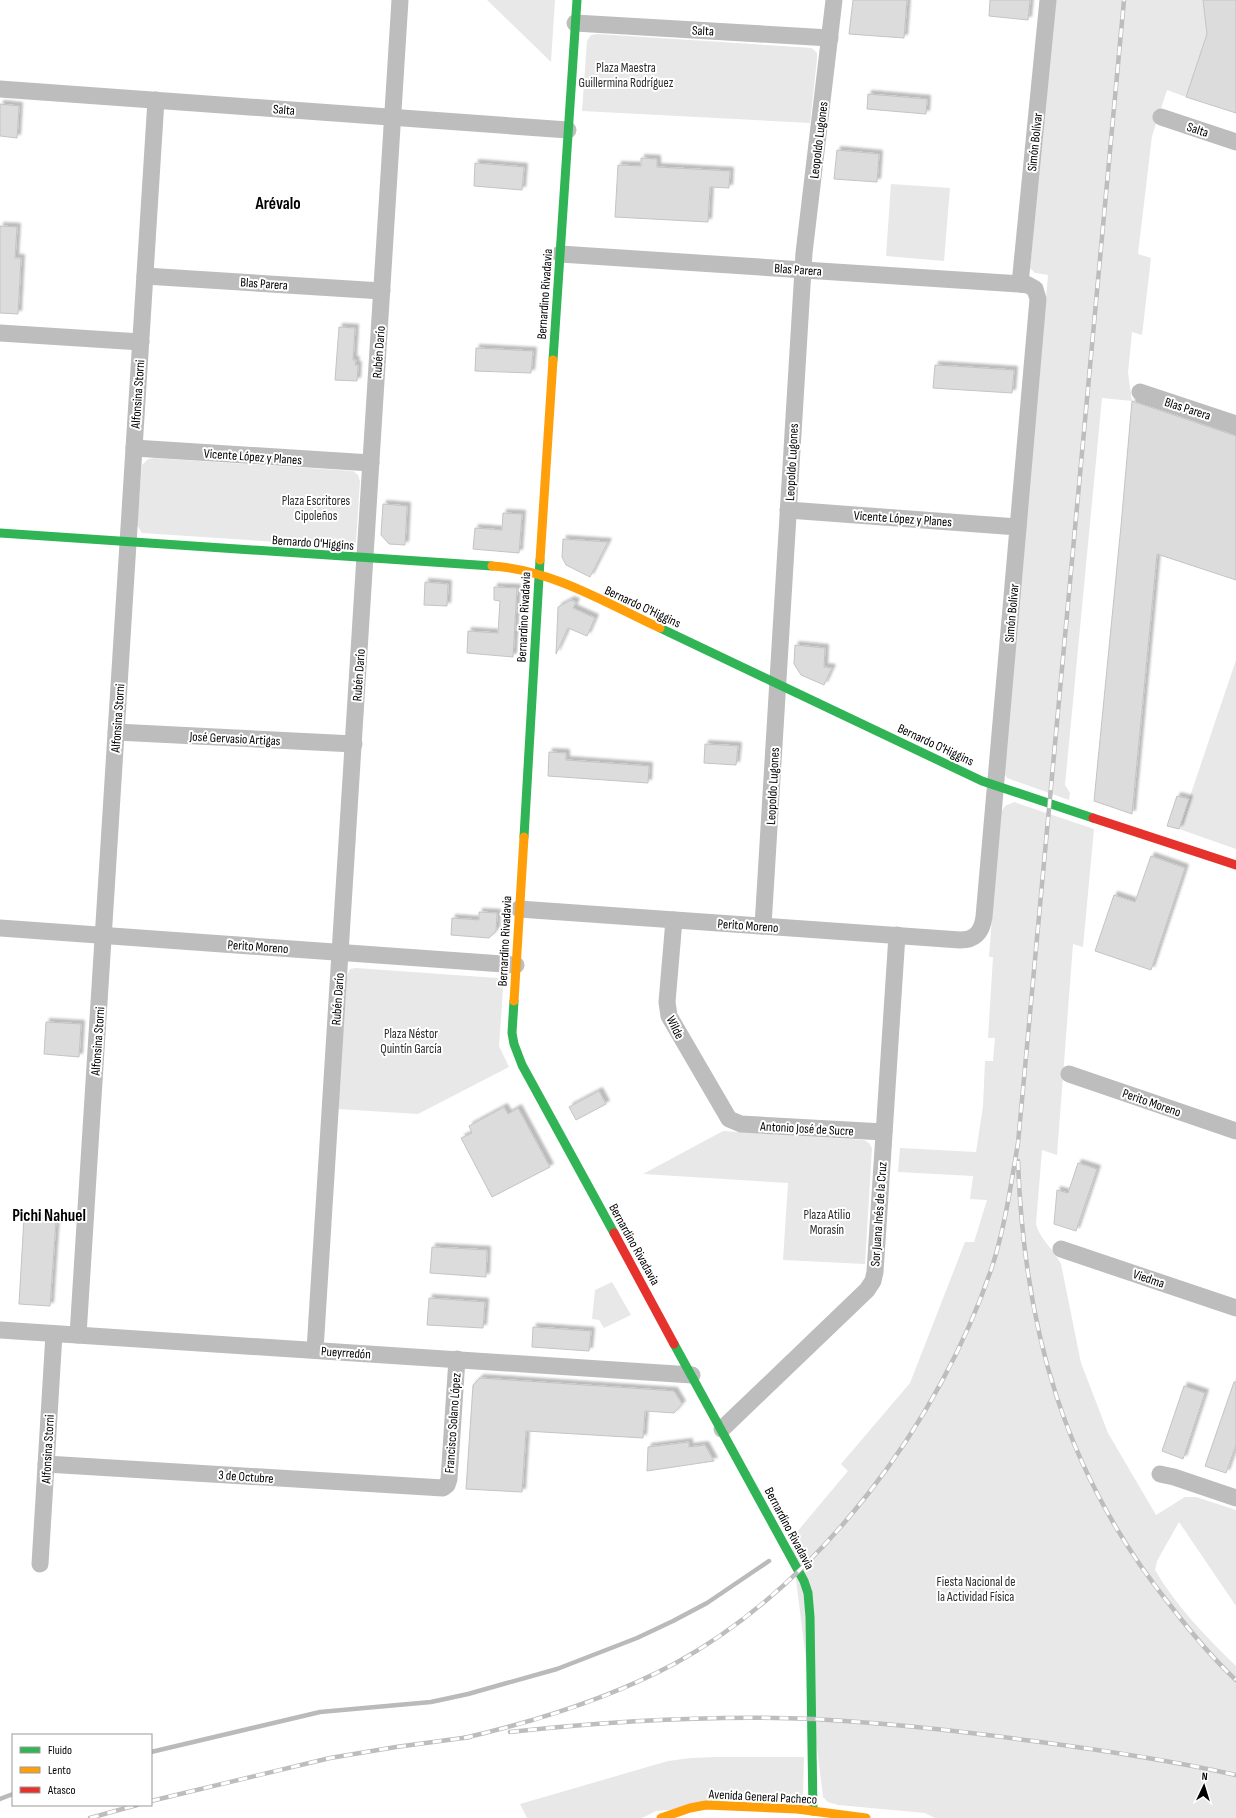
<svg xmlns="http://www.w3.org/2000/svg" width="1236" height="1818" font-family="'Sofia Sans Condensed',sans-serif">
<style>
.green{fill:#e8e8e8}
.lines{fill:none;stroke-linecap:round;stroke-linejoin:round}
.stream{stroke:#bababa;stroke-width:4.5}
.building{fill:#dcdcdc;stroke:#c4c4c4;filter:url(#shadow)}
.street{stroke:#bdbdbd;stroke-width:17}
.fast{stroke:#30b455;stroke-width:9}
.slow{stroke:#ff9f0a;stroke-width:9}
.jam{stroke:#e5322d;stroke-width:9}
.rail-casing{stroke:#bdbdbd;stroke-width:4.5}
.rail{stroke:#fff;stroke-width:3;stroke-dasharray:9;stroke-linecap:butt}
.labels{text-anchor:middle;stroke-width:4;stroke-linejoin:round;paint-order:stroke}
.street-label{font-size:13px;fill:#000;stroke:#fff}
.park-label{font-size:13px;fill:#2d2d2d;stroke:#fff}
.district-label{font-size:17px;font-weight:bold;fill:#000;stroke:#fff}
</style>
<defs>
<filter id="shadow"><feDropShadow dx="3.5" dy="-3.5" stdDeviation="1" flood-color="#0004"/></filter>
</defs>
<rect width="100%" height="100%" fill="#fff"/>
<g class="green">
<path d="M487,0H555L551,62Z"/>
<path d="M1055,0H1203L1207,34L1186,97L1167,90L1152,136L1138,254L1151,258L1142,335L1132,332L1128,373L1132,401L1102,398L1065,785L1070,793L1069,800L1007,778L1004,773L1048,275L1035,273L1030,268Z"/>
<path d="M597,34L812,48L817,53V59L810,123L582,111L587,41L591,35Z"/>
<path d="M891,184L950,188L944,261L886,256Z"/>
<path d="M154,458L353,471L358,475L360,481L356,542L352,547L142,533L137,525L142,465L148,459Z"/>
<path d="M1236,660V849L1179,829Z"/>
<path d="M1014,802L1094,829L1083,947L1073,944L1057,1155L1042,1150L1036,1224C1040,1240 1054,1249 1061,1264L1081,1363L1108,1433L1156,1515L1185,1497H1196L1236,1510V1606L1179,1522L1157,1561L1155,1570C1176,1606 1206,1637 1236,1666V1818H935L925,1813L838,1805L828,1802L823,1797L791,1539L848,1471L841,1464L910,1383L965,1242H974L987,1200L970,1199L973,1176L898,1172L900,1148L976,1152L983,1106L985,1061H993L995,1038H988L993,957H989L1000,813L1005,806Z"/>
<path d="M356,968L497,978L501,982L503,990L499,1046L509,1067L418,1114L338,1109L347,976L350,969Z"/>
<path d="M723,1131L864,1140L869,1143L872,1148L865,1264L783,1260L788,1183L643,1174Z"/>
<path d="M612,1282L631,1315L604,1328L599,1320L592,1319L595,1290Z"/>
<path d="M716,1757H804L803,1795L800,1799L656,1811L642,1818H527L520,1804L668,1761L690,1758Z"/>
</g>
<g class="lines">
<g class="stream">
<path d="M151,1752L320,1712L431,1702L468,1694L557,1669L637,1638L673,1621L707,1603L769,1561"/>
<path d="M0,1799L13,1794"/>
</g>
</g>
<g class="building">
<path d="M853,0H907L904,38L849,34Z"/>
<path d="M990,0H1030L1028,20L989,16Z"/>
<path d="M1203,0H1236V113L1186,97L1207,34Z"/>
<path d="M868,94L927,99L926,114L867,109Z"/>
<path d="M0,104L19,106L17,138L0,136Z"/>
<path d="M837,150L879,154L877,182L834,179Z"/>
<path d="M641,158L657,159V167L730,171L729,188L710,187L708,222L615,217L618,165L641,166Z"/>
<path d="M475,163L524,167L522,190L474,186Z"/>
<path d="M0,226L17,227L15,258H21L18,314L0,313Z"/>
<path d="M339,327L355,328L353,360H356L355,365H358L357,381L335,380Z"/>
<path d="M476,348L533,351L531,373L475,371Z"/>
<path d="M935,365L1014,370L1012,393L933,388Z"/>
<path d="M1132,401L1236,436V580L1157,554L1132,814L1094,801L1121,526Z"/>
<path d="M383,504L407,506L405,545L389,544L381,535Z"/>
<path d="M503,513L522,514L519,553L473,549L475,528L502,530Z"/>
<path d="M563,539L608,542L590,577L566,565L562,557Z"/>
<path d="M425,582L448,584L447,606L424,605Z"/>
<path d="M494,587L517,588L513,657L467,653L468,631L498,633L500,601L494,600Z"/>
<path d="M571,600L576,602L573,608L595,618L587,636L568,628L556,654L558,607Z"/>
<path d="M795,645L825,648L824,667L832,668L824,685L801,675L794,664Z"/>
<path d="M705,744L738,746L736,765L704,763Z"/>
<path d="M549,752L566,753V760L649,766L648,783L548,776Z"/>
<path d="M1177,796L1189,799L1179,829L1167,826Z"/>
<path d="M1151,856L1185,868L1151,970L1095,951L1114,895L1135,902Z"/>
<path d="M479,912L497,913L496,931L489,938L451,935L452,918L479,920Z"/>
<path d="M46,1022L81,1024L79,1057L44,1054Z"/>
<path d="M599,1091L606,1104L576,1120L569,1107Z"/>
<path d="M504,1107L508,1114L518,1108L550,1167L492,1197L461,1138L472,1133L469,1126Z"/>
<path d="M1078,1163L1097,1169L1076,1231L1054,1224L1057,1190L1068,1193Z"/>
<path d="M24,1218L56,1220L50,1306L19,1304Z"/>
<path d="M432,1247L487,1250L486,1277L430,1273Z"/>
<path d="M429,1298L485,1302L483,1328L427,1325Z"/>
<path d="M533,1327L591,1331L589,1351L532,1347Z"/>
<path d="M480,1378L674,1391L682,1404L674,1413L645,1411L643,1438L526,1431L522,1492L466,1489L473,1385Z"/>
<path d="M1234,1382H1236V1445L1226,1473L1205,1466Z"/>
<path d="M1184,1386L1205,1393L1183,1459L1162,1451Z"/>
<path d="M689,1442V1447L705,1445L714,1461L647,1471L648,1447Z"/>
</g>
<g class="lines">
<g class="street">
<path d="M575,23L830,38"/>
<path d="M0,89L568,130"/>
<path d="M1161,117L1236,142"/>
<path d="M145,276L382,291"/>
<path d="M1020,284L1048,0"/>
<path d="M0,333L141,342"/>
<path d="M1140,392L1236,424"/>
<path d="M134,448L371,463"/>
<path d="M788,510L1018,527"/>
<path d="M116,732L354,744"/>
<path d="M519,909L960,940C976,940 982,931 984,917L1038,299L1035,289L1028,285L1020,284L560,254"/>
<path d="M674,920L667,1002L669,1016L729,1119L741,1124L884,1132"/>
<path d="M763,926L804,253L834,0"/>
<path d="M0,928L516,965"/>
<path d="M1069,1074L1236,1131"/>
<path d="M1061,1249L1236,1308"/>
<path d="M0,1330L692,1375"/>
<path d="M78,1335L156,100"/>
<path d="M315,1350L400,0"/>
<path d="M722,1429L867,1290L873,1281L875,1272L897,935"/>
<path d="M46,1464L443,1488L447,1485L449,1479L457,1359"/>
<path d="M1160,1474L1174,1477L1236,1498"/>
<path d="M40,1564L54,1334"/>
</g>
<g class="fast">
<path d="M553,360L577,0"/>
<path d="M0,533L492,566"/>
<path d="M660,628L982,781L1093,818"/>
<path d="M524,837L540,560"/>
<path d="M514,1001L512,1033L514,1044L522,1065L614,1233"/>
<path d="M674,1344L804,1581L808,1593L810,1617L813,1811"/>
</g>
<g class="slow">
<path d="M540,560L553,360"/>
<path d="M492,566C553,570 606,603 660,628"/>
<path d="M514,1001L524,837"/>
<path d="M661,1818L690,1808L706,1805L797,1809L866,1818"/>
</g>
<g class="jam">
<path d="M1093,818L1236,865"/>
<path d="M614,1233L674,1344"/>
</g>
<defs>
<g id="rail">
<path d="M1018,1161C1024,1328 1064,1473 1170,1605C1190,1631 1211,1657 1236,1680"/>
<path d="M510,1732C611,1721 713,1715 814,1719C887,1723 961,1731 1033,1741C1101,1750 1169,1760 1236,1775"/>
<path d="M464,1738C537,1721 608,1699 674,1664C819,1585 940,1422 992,1267C1005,1227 1011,1184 1018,1143L1124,0"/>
<path d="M151,1801L330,1758L396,1747L470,1737"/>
<path d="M90,1818L137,1805"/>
</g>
</defs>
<use href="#rail" class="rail-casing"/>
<use href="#rail" class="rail"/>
</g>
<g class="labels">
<g class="street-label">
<text transform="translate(703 30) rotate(3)" y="5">Salta</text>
<text transform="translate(284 109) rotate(4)" y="5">Salta</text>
<text transform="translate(1198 129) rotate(18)" y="5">Salta</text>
<text transform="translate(818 140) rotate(-83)" y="5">Leopoldo Lugones</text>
<text transform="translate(1034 142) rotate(-84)" y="5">Simón Bolívar</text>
<text transform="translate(798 269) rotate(4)" y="5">Blas Parera</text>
<text transform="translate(264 283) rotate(4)" y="5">Blas Parera</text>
<text transform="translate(544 294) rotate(-86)" y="5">Bernardino Rivadavia</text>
<text transform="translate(378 352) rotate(-86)" y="5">Rubén Darío</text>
<text transform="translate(137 394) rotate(-86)" y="5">Alfonsina Storni</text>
<text transform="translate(1188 408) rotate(18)" y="5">Blas Parera</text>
<text transform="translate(253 456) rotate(4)" y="5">Vicente López y Planes</text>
<text transform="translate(791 462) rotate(-87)" y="5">Leopoldo Lugones</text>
<text transform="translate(903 518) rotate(4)" y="5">Vicente López y Planes</text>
<text transform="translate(313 542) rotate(4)" y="5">Bernardo O'Higgins</text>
<text transform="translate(643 606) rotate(25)" y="5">Bernardo O'Higgins</text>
<text transform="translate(1011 613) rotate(-85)" y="5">Simón Bolívar</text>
<text transform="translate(523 617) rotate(-87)" y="5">Bernardino Rivadavia</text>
<text transform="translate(358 675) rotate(-86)" y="5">Rubén Darío</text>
<text transform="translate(117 718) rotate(-86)" y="5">Alfonsina Storni</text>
<text transform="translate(235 738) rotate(3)" y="5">José Gervasio Artigas</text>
<text transform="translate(936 744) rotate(25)" y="5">Bernardo O'Higgins</text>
<text transform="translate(772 786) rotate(-87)" y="5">Leopoldo Lugones</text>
<text transform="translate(748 925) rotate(4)" y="5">Perito Moreno</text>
<text transform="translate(504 941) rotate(-87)" y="5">Bernardino Rivadavia</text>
<text transform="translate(258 946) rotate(4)" y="5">Perito Moreno</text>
<text transform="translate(337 999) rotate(-86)" y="5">Rubén Darío</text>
<text transform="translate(676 1027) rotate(64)" y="5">Wilde</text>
<text transform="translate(97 1041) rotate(-86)" y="5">Alfonsina Storni</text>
<text transform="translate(1152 1102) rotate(19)" y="5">Perito Moreno</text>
<text transform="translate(807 1128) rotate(3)" y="5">Antonio José de Sucre</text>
<text transform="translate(878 1214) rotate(-86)" y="5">Sor Juana Inés de la Cruz</text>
<text transform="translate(635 1244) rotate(61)" y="5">Bernardino Rivadavia</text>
<text transform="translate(1149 1278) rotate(19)" y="5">Viedma</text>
<text transform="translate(346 1352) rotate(4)" y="5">Pueyrredón</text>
<text transform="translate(452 1423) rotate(-86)" y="5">Francisco Solano López</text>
<text transform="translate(47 1449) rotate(-87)" y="5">Alfonsina Storni</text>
<text transform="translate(246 1476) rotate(4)" y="5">3 de Octubre</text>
<text transform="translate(790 1528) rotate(62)" y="5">Bernardino Rivadavia</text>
<text transform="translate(763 1796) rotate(3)" y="5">Avenida General Pacheco</text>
</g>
<g class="park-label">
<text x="626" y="72">Plaza Maestra<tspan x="626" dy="15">Guillermina Rodríguez</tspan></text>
<text x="316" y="505">Plaza Escritores<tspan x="316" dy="15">Cipoleños</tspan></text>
<text x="411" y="1038">Plaza Néstor<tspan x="411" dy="15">Quintín García</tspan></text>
<text x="827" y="1219">Plaza Atilio<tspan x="827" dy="15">Morasín</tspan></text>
<text x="976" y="1586">Fiesta Nacional de<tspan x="976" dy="15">la Actividad Física</tspan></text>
</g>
<g class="district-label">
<text x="278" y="209">Arévalo</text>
<text x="49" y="1221">Pichi Nahuel</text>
</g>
</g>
<rect x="12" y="1734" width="140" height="72" fill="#ffffff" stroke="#999999"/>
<rect x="20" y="1747" width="20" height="6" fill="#30b455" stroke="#999999"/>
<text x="48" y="1754" font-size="12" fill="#000000">Fluido</text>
<rect x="20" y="1767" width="20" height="6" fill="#ff9f0a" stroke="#999999"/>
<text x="48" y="1774" font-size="12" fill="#000000">Lento</text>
<rect x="20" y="1787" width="20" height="6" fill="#e5322d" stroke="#999999"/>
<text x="48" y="1794" font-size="12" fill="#000000">Atasco</text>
<g transform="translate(1204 1786) rotate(4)" stroke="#ffffff" stroke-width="3" paint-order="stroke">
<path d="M0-3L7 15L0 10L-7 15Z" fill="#000000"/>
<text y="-6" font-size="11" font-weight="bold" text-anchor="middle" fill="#000000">N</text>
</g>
</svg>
